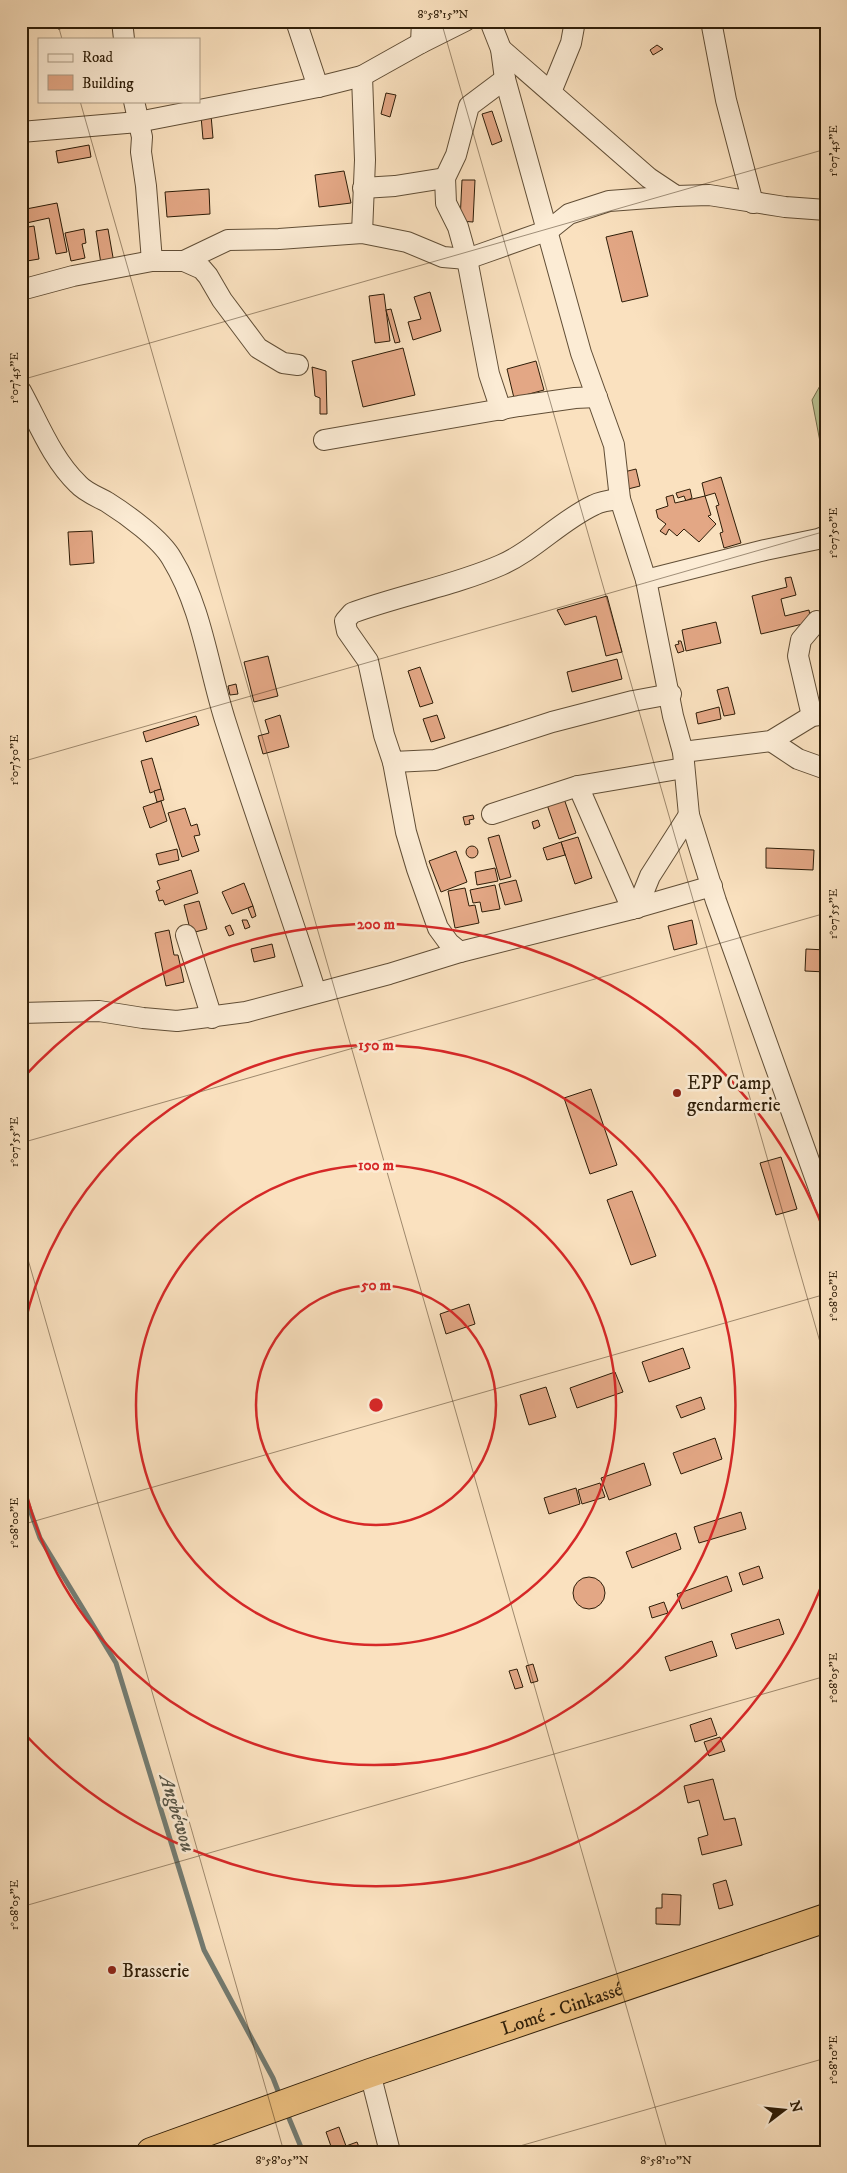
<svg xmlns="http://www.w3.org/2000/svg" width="847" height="2173" font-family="'IM FELL DW Pica',serif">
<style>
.green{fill:#bbc394;stroke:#74704e}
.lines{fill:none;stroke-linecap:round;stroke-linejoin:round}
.stream{stroke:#737c73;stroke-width:5}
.building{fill:#e3a785;stroke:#2e1d08}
.minor-casing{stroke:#614e36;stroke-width:22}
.highway-casing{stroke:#2e1d08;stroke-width:30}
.minor{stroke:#fcecd5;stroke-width:20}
.highway{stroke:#edc080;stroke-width:28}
.ticks{fill:none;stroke:#2e1d08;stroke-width:1;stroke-opacity:0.45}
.ring{fill:none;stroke:#d62828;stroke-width:2.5}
.poi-dot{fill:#8f2418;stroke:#fcecd5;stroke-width:2}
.labels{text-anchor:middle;stroke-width:5;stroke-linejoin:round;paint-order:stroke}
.poi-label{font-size:19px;fill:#2e1d08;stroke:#fcecd5;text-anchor:start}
.street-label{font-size:19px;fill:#2e1d08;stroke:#fcecd5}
.water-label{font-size:20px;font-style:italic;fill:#565446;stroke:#fcecd5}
.centre{fill:#d62828;stroke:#fcecd5;stroke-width:2.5}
.ring-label{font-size:15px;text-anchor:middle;font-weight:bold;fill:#d62828;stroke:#fcecd5;stroke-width:5;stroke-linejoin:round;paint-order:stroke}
.neatline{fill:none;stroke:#2e1d08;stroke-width:2}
.ticks-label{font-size:12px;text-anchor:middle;fill:#2e1d08}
</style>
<rect width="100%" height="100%" fill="#fae1bf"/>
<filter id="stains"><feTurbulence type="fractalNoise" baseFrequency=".004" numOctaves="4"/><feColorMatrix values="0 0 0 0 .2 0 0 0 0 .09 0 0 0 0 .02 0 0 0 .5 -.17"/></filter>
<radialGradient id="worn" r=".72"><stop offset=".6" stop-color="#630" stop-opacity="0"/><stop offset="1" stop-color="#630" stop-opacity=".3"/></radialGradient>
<path class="green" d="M826,375V473L812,400Z"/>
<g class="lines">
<g class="stream">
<path d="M21,1485L40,1538L116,1663L204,1950L273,2078L280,2096"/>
<path d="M286,2111L303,2152"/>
</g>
</g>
<g class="building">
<path d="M56,21H69L71,27L58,29Z"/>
<path d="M657,45L663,49L653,55L650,50Z"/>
<path d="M386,93L396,95L390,117L381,114Z"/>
<path d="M492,111L502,141L492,145L482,114Z"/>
<path d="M211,115L213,138L203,139L201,116Z"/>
<path d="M89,145L91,157L58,163L56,151Z"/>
<path d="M344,171L351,203L319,207L315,175Z"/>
<path d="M462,180H475L473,222L460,221Z"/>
<path d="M209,189L210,214L167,217L165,192Z"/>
<path d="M57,203L67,252L56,254L49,218L22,224L21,210Z"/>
<path d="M34,226L39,259L27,261L22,228Z"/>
<path d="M84,229L86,243L82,244L85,258L71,261L65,233Z"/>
<path d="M108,229L114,263L101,264L96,231Z"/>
<path d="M632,231L648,296L622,302L606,237Z"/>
<path d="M430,292L441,331L413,340L408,322L421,319L414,297Z"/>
<path d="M384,294L390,341L375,343L369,296Z"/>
<path d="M391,309L400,342L395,343L386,310Z"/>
<path d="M403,348L415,395L363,407L352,361Z"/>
<path d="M536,361L544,390L514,398L507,369Z"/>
<path d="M312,367L326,371L327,414H320V398L315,396Z"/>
<path d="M636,469L640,486L628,489L624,472Z"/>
<path d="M721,477L741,543L724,548L720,533L723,532L716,506L719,505L715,493L705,496L702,483Z"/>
<path d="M690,489L692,498L686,501L684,496L678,498L676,493Z"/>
<path d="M673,495L675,503L705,496L711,515L708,516L716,524L699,542L684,529L677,536L669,529L666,535L660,531L666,524L658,518L656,510L668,506L666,497Z"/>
<path d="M92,531L94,563L70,565L68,532Z"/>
<path d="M791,577L796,595L781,599L785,616L809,610L811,622L761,634L752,596L787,587L785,578Z"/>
<path d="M607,596L622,652L606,656L596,616L565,625L557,610Z"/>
<path d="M716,622L721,643L686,651L682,630Z"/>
<path d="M678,641H681L684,651L678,653L675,645L679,644Z"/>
<path d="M268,656L278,696L254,702L244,662Z"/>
<path d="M617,659L622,679L572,692L567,672Z"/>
<path d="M420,667L433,703L420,707L408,671Z"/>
<path d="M236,684L238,694L230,695L228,686Z"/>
<path d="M728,687L735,714L724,716L717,690Z"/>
<path d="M719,707L721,719L698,724L696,713Z"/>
<path d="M280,715L289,747L263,754L258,736L269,733L265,720Z"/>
<path d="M437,715L445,738L431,742L423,719Z"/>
<path d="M196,716L199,725L146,742L143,732Z"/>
<path d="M152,758L161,789L150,793L141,761Z"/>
<path d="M161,789L164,800L157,802L154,791Z"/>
<path d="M562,793L576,833L559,839L545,799Z"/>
<path d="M161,801L167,821L150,828L143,807Z"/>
<path d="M185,808L191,826L197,824L200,835L194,836L199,851L182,857L168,813Z"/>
<path d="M473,815L474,819L469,820L470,824L465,825L463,817Z"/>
<path d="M538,820L540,826L534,829L532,822Z"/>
<path d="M499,835L511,877L500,880L488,838Z"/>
<path d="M578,837L592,878L575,884L561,842Z"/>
<path d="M561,842L565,855L547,860L543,848Z"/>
<circle cx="472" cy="852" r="6"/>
<path d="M766,848L814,850L813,870L766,868Z"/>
<path d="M177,849L179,860L159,865L156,854Z"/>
<path d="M456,851L467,882L441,892L429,861Z"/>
<path d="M495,868L498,881L477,885L475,872Z"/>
<path d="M191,870L198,893L165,905L163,900L159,901L156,891L160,889L157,881Z"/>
<path d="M516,880L522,901L505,905L499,884Z"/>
<path d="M244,883L253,906L232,914L222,892Z"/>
<path d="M495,885L500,909L482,912L480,902L473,903L470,890Z"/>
<path d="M465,888L469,906L475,905L479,923L455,928L448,891Z"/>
<path d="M199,901L207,929L191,933L184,905Z"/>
<path d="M253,906L256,916L252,918L248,908Z"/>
<path d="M242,920H247L250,927L245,929Z"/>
<path d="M692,920L697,944L674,950L668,926Z"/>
<path d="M230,925L234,934L229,936L225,927Z"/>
<path d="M169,930L174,955H178L184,982L166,986L155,933Z"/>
<path d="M272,944L275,957L254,962L251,949Z"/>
<path d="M806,949L826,950V972L805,971Z"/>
<path d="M591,1089L617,1165L590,1174L564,1098Z"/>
<path d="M781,1157L797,1209L776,1215L760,1163Z"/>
<path d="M632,1191L656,1256L631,1265L607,1200Z"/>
<path d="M469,1304L475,1324L446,1334L440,1314Z"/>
<path d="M683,1348L690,1368L649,1382L642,1362Z"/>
<path d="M615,1372L623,1392L577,1408L570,1388Z"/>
<path d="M546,1387L556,1417L529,1425L520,1395Z"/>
<path d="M701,1397L705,1409L681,1418L676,1406Z"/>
<path d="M715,1438L722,1459L681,1474L673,1453Z"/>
<path d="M644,1463L651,1485L609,1500L601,1478Z"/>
<path d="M600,1483L605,1497L582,1504L578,1490Z"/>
<path d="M576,1488L580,1504L549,1514L544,1498Z"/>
<path d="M741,1512L746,1529L699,1543L694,1527Z"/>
<path d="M676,1533L681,1549L632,1568L626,1552Z"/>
<path d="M759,1566L763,1578L743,1585L739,1573Z"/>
<path d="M727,1576L732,1591L682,1609L677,1594Z"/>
<circle cx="589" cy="1593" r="16"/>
<path d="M664,1602L668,1613L652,1618L649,1607Z"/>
<path d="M779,1619L784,1634L736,1649L731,1634Z"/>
<path d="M712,1641L717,1656L670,1671L665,1657Z"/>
<path d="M533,1664L538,1681L531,1683L526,1666Z"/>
<path d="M517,1669L523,1687L515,1689L509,1671Z"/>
<path d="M711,1718L717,1735L695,1742L690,1725Z"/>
<path d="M720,1737L725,1751L709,1756L704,1742Z"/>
<path d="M713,1779L724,1820L735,1818L742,1845L702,1855L698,1838L708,1835L699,1800L688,1803L684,1786Z"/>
<path d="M726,1880L733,1905L719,1909L713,1884Z"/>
<path d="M662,1894L681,1895L680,1925L656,1924V1908H662Z"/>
<path d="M339,2127L346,2146L357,2142L361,2152H333L326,2132Z"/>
</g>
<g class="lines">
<defs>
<g id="minor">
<path d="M122,21L124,39"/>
<path d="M296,21L318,87"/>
<path d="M490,21L501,49L505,79L581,353L614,445L620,499L646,580L673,716L683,752L689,815L716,901L826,1208"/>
<path d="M711,21L726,100L753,203"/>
<path d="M421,43L422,21"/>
<path d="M501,49L649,178L676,196L709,195L785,207L826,210"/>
<path d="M551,92L571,43L575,21"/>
<path d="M134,101L142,137L141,152L146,186L152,261"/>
<path d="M21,132L138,122L318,87L362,76L421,43L465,21"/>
<path d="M363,188L395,186L445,178"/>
<path d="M362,233L365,160L362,76"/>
<path d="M184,261L202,269L208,276L222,300L258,348L283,363L298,365"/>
<path d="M21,290L73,276L152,261H184L228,240L279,239L362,233L407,242L443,257L467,259L549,230L569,214L609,201L676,196"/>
<path d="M21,391C38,422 52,459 78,484C85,492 98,497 107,502C126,514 161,539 172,559C202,608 208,666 225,720C254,812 287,902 316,993"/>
<path d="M501,410L489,374L467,259L458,227L446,203L445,178L456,155L469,106L505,79"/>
<path d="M324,440L519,406L575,398L597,397"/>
<path d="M620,499C611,500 601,501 594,505C560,521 535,550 501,565C453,586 401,595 352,613L345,621L347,631L368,661L384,735L393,762L435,760L552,722L633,701L671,694"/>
<path d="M646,580L765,550L818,539L826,536"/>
<path d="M812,716L798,656L801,640L817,621"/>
<path d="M771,741L798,759L826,769"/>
<path d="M683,752L771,741L812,716L826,714"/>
<path d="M393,762L406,832L417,869L438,928L449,943L460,952"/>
<path d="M578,786L632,909"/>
<path d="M492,814L578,786L684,768"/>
<path d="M637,908L650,876L689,815"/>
<path d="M186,935L212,1018"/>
<path d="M21,1013L99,1011L143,1018L177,1021L246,1012L389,974L460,952L632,909L712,886"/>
<path d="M370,2073L390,2152"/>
</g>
<g id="highway">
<path id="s1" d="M151,2152L370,2073L826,1918"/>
</g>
</defs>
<use href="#minor" class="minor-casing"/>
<use href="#highway" class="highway-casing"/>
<use href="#minor" class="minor"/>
<use href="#highway" class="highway"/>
</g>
<path class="ticks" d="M57,21L62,39M441,21L826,1363M825,21L826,24M80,101L668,2152M21,380L826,149M21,762L826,531M21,1143L826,913M21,1235L284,2152M21,1525L826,1294M21,1907L826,1676M499,2152L826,2058"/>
<g class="ring">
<circle cx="376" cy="1405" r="120"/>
<circle cx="376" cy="1405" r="240"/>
<path d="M21 1342A360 360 0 1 1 21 1468"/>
<path d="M825 1577A481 481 0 0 1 21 1730M21 1080A481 481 0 0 1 825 1233"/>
</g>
<g class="poi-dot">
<circle cx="677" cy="1093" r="5"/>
<circle cx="112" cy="1970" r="5"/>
</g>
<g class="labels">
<g class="poi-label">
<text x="687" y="1089">EPP Camp<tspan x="687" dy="22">gendarmerie</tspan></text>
<text x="122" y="1977">Brasserie</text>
</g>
<g class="street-label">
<text dy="7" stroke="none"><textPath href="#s1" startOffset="435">Lomé - Cinkassé</textPath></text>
</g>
<g class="water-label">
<text transform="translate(178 1813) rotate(73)" y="7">Angbéwou</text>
</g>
</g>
<circle cx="376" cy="1405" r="8" class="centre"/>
<g class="ring-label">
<text x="376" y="929">200 m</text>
<text x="376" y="1050">150 m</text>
<text x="376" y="1170">100 m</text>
<text x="376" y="1290">50 m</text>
</g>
<rect width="847" height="2173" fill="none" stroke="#fae1bf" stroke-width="55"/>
<rect x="38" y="38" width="162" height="65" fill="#fcecd5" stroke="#aa9983"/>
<rect x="48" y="54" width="25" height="8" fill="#fcecd5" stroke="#aa9983"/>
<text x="82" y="62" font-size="15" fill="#2e1d08">Road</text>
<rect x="48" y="75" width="25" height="15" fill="#e3a785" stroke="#aa9983"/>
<text x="82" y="88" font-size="15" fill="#2e1d08">Building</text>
<g transform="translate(784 2110) rotate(74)" stroke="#fcecd5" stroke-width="4" paint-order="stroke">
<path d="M0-4L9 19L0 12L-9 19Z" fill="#2e1d08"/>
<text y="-8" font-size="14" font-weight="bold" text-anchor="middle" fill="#2e1d08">N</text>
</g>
<rect x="28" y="28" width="792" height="2118" class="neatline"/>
<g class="ticks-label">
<text x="443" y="18">8°58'15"N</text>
<text transform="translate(833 151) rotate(-90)" y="4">1°07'45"E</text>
<text transform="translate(14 378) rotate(-90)" y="4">1°07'45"E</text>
<text transform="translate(833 533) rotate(-90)" y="4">1°07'50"E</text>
<text transform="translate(14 760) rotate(-90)" y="4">1°07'50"E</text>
<text transform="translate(833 914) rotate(-90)" y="4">1°07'55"E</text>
<text transform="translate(14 1142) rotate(-90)" y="4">1°07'55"E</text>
<text transform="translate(833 1296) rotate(-90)" y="4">1°08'00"E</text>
<text transform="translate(14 1523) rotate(-90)" y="4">1°08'00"E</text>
<text transform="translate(833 1678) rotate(-90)" y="4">1°08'05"E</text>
<text transform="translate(14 1905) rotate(-90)" y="4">1°08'05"E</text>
<text transform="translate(833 2060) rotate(-90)" y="4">1°08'10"E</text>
<text x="282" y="2164">8°58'05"N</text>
<text x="666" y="2164">8°58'10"N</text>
</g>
<rect width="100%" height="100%" filter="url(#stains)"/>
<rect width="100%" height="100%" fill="url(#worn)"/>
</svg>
